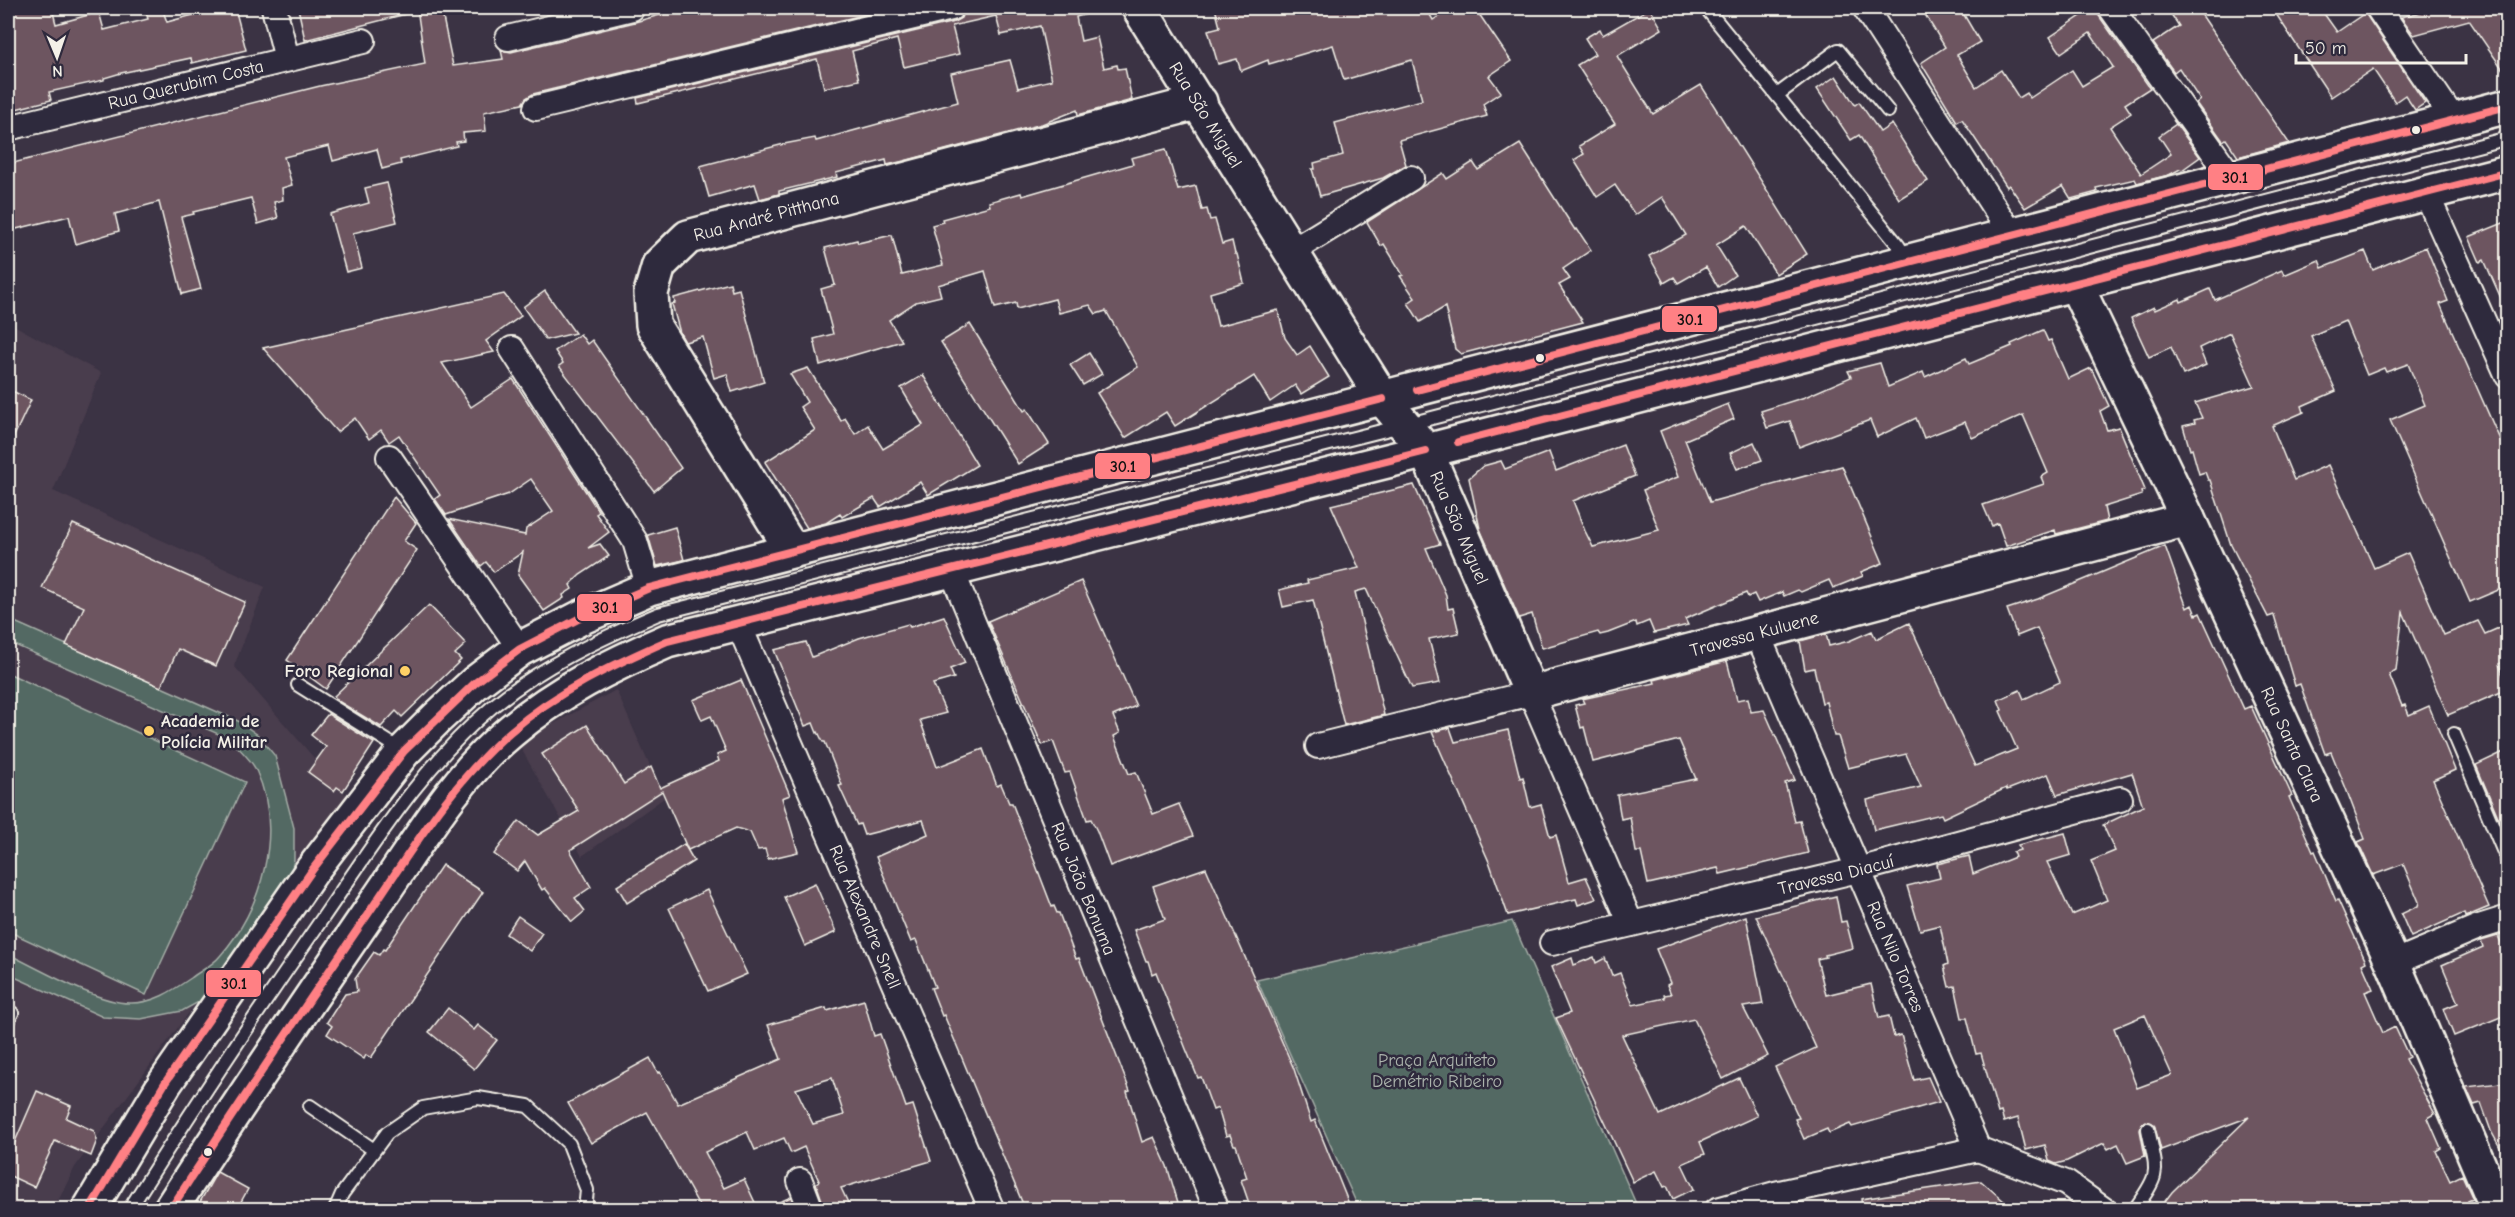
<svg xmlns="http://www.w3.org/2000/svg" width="2515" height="1217" font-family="'Comic Neue',sans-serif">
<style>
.built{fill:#4a3d4d}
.green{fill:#536964;stroke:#a4ada6;stroke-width:1.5}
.building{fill:#6d5561;stroke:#f4f1e8;stroke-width:1.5;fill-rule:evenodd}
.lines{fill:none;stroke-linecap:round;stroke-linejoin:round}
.lane-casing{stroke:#f4f1e8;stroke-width:16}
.street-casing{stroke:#f4f1e8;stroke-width:28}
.secondary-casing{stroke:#f4f1e8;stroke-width:38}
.primary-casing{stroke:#f4f1e8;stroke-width:38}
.lane{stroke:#2f2a3d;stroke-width:12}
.street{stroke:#2f2a3d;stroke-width:24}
.secondary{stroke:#2f2a3d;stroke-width:33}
.primary{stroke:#2f2a3d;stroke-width:33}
.bus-1-casing{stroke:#2f2a3d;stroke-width:12}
.bus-1{stroke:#ff8084;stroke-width:8}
.bus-dot{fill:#f4f1e8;stroke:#2f2a3d;stroke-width:2}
.poi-dot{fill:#ffd166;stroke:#2f2a3d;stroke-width:2}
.labels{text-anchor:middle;stroke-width:5;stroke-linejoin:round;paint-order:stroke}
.street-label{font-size:18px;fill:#f4f1e8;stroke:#2f2a3d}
.poi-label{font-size:18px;font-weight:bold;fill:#f4f1e8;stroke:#2f2a3d;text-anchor:end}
.park-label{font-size:18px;fill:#acb4ad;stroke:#2f2a3d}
.line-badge{stroke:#2f2a3d;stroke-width:2}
.pale-badge-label{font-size:16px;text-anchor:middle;font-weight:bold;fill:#111}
</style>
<rect width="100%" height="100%" fill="#3b3344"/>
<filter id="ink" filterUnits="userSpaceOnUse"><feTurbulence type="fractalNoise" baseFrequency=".0167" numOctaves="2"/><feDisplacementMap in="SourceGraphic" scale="12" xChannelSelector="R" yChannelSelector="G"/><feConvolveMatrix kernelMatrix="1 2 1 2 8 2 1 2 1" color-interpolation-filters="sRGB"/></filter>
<g filter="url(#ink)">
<g class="built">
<path d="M8,322L101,373L53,491L265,587L234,666L348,797L75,1167L54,1209H8Z"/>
<path d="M616,690L664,798L582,856L518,743Z"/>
</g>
<g class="green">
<path d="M8,619L238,721L258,735L275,756L294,828V860L285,897L208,997L182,1011L141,1019L103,1017L8,974V954C38,968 97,1003 129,1003C153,1004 172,991 191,978C200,971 213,965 220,956C263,907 284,831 256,770C251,759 238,748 230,739L8,642Z"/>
<path d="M8,673L245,782L146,995L8,931Z"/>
<path d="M1512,921L1637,1206L1623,1210L1359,1209L1257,980Z"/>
</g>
<g class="building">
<path d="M8,8H52L56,24L99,12L104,30L148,19L145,8H162L167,22L204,12L202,8H235L246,50L192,63L191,58L121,73L104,78V80L49,92L51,100L8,111Z"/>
<path d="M298,8H405L406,14L305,40Z"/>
<path d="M417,8H441L453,66L503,59L501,50L511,52L635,22L684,8H892L533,94L526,98L522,104L484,112L486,131L463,133L464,141L456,142L457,146L400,160L401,164L382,169L377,149L333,161L329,146L284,157L292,185L282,188L283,200L274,202L278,218L258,224L251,198L193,212L194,214L181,217L201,289L182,294L159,202L115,214L119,231L76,244L69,216L8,231L9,164L320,86L425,64Z"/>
<path d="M965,8H1087V14L1076,17L1081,41L1097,37L1104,68L1117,65L1118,69L1125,68L1132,100L1078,115L1077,110L1042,124L904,161L887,165L886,160L836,173L837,177L779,191V194L760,199L755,184L709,197L700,166L784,144L815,138L816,141L958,102L951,73L1010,60L1018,88L1052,80L1040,26L1001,35L996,16L952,26L959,54L904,67L897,39L852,51L859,80L824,88L817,59L638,103L637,98L954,22L961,18Z"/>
<path d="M1215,8H1426L1433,20L1451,8H1475L1511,61L1489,76L1501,92L1483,104L1487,116L1399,140L1406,165L1383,178L1320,196L1312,169H1315L1314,163L1343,155L1335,123L1422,100L1412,60L1344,80L1333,45L1269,64L1268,60L1241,71L1237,59L1218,64L1208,30L1220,27Z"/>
<path d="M1650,8L1662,29L1617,56L1653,114L1701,85L1807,254L1776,274L1746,226L1716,245L1735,275L1718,287L1706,267L1678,283L1674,277L1664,283L1649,256L1686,235L1662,197L1635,215L1615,185L1597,197L1574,160L1584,154L1579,146L1615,124L1577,65L1595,54L1585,38L1600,29L1603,35Z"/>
<path d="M1921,8H1960L1980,42L1957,55L1976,87L2001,70L2019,98L2027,93L2030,98L2072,70L2082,86L2113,67L2090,33L2061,53L2050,37L2093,8H2097L2099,16L2150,88L2125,104L2131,113L2110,127L2141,174L2171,154L2159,136L2176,124L2173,120L2200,157L2182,170L2180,169L2169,175L2137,183L2135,179L2096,188L2097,192L2071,199L2063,186L2025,208L2009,185L2007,187L1962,119L1957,122L1921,63L1945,47Z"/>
<path d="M2167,8H2197L2289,143L2238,157L2226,139L2223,141L2196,103L2200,100L2179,68L2174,72L2153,43L2179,26Z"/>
<path d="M2272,8H2320L2337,32L2365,13L2425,103L2415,110L2405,95L2395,102L2373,69L2331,97Z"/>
<path d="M2438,8H2506L2508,77L2469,20L2414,35L2401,17Z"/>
<path d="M1836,76L1855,105L1859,102L1880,132L1892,124L1928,181L1899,199L1859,135L1851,140L1817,89Z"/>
<path d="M1520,144L1575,230L1577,229L1591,250L1563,269L1570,279L1559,285L1583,322L1461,354L1455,349L1445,307L1420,322L1408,303L1415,298L1400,276L1403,275L1384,244L1381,246L1367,222L1443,173L1447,179L1473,162L1478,170Z"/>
<path d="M1166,149L1178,190L1196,186L1202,210L1207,209L1210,220L1215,219L1222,244L1232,241L1235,254H1237L1244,283L1210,293L1218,326L1278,310L1285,338L1297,355L1310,346L1329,377L1301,394L1295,385L1270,402L1254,376L1175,426L1166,412L1125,438L1097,393L1138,367L1106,311L1096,314L1090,305L1059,313L1055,299L1017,309L1016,303L995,308L985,271L938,285L941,296L916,302L889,320L902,341L820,365L814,339L833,334L821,289L835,285L825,248L857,240L858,243L892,235L902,275L943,265L932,225L943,222L942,219L990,206L989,202L1021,193L1022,196L1133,164L1131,158Z"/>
<path d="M387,183L397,222L353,233L362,268L346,272L330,214L369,203L365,188Z"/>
<path d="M2508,221V314L2484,260L2480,262L2469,237Z"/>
<path d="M2426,247L2448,301L2440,304L2508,458V586L2470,602L2390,420L2425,405L2408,364L2386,372L2384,368L2367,375L2345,321L2311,336L2336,391L2302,406L2304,412L2272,426L2294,480L2328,465L2374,568L2408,553L2444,635L2478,621L2485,634L2508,624V660L2499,664L2508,689L2448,715L2403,612L2396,670L2389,674L2402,706L2405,705L2409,715L2429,706L2455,770L2433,780L2489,907L2465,917L2464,913L2411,937L2401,914L2418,906L2419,902L2403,864L2373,875L2358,842L2365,839L2345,786L2331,752L2325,754L2300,684L2295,686L2274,615L2268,617L2231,545L2210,480H2208L2205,472L2199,474L2192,449L2190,450L2183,426L2195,423L2194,420L2202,418L2195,403L2254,386L2230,333L2199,348L2206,365L2183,375L2171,347L2149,357L2131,318L2154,307L2155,310L2180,299L2181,302L2210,289L2215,300L2282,270L2284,275L2319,260L2322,268L2365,251L2373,270Z"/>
<path d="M730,283L732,291L739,289L764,382L732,392L727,374L714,378L703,337L685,342L680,333L672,304L675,303L674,298Z"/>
<path d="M545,291L575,333L546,340L523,307Z"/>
<path d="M504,294L521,316L486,341L494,352L442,363L471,407L513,379L599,512L596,514L609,532L588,548L600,544L609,556L580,575L570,585L572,589L563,595L564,598L544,611L518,575L523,552L494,572L486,562L481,566L449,519L525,535L526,529L553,511L531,479L509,494L446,515L435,499L440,495L399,435L389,442L381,430L369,439L355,418L337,432L263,348Z"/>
<path d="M970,324L1024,411L1027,409L1049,444L1018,464L941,342Z"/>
<path d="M2043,330L2048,341L2051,340L2068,379L2091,368L2109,406L2100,411L2107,430L2119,427L2145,490L2141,492L2142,495L2104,507L2107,521L2056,534L2055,530L2006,546L1998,523L1992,526L1983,505L2044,484L2041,477L2048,473L2023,415L1972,438L1965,422L1924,438L1916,418L1877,437L1870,420L1799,447L1790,421L1767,428L1761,411L1805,397L1851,377L1848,371L1880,363L1888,387L1923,372L1925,377L1966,358L1969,364L2012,346L2011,344Z"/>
<path d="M580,334L587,344L592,340L681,468L654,491L559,366L563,363L555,351Z"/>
<path d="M1089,353L1102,374L1083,385L1070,365Z"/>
<path d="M808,368L841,421L845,418L855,434L868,425L883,449L923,425L901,388L923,375L977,465L928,495L920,482L880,507L874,498L842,517L840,514L826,523L807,528L765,462L815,430L800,407L807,402L790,374Z"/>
<path d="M8,389L31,400L8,449Z"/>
<path d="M1728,404L1734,419L1685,440L1710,502L1842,466L1883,563L1861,572L1863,576L1833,588L1829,580L1801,592L1798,590L1784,596L1782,592L1758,602L1754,594L1748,597L1746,593L1685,619L1688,625L1654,633L1649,621L1637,626L1636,622L1608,633L1600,635L1598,632L1542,648L1532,614L1519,618L1480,529L1469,478L1483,466L1501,461L1505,469L1549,452L1556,471L1623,445L1635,476L1573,501L1585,531L1593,547L1659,530L1643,490L1678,477L1660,431Z"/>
<path d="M1754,442L1762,460L1737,469L1730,453Z"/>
<path d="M1414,485L1440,544L1426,548L1446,595L1448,609L1453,608L1459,633L1429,639L1440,683L1412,688L1366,589L1355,592L1384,715L1344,725L1313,600L1283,607L1279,590L1308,583L1307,580L1359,568L1331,505Z"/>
<path d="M394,497L416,523L404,541L417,550L326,689L287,660Z"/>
<path d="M73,524L245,602L216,666L178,649L161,687L66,645L84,607L42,588Z"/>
<path d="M675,527L684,560L657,566L648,535Z"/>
<path d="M2165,546L2187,608L2192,605L2196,615L2200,613L2244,709L2251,706L2292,796L2289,797L2313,852L2315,851L2336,901L2338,900L2366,962L2362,964L2373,989L2365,992L2383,1033L2395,1027L2409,1057L2405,1059L2435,1114L2428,1118L2441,1148L2436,1151L2450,1181L2462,1175L2473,1199L2468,1201L2472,1209H2159L2172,1192L2249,1117L2161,1150L2154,1124L2146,1121L2142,1123L2140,1130L2145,1156L2127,1163L2118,1144L2108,1149L2104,1143L2067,1161L2056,1164L2049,1161L2045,1145L2026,1150L2018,1118L2004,1122L2001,1112L1998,1113L1981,1053L1976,1054L1967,1018H1962L1955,986L1949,987L1944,966L1948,964L1940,925L1920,930L1907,886L1940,878L1937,864L1969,856L1973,874L2015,857L2013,852L2020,850L2018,845L2065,833L2071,855L2047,862L2072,915L2107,900L2091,861L2115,851L2103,825L2143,806L2132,773L2057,795L2048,774L2007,790L2006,788L1943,818L1941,814L1874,830L1867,800L1921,787L1906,754L1848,768L1838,736H1834L1826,702L1822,703L1814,668L1805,670L1800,641L1826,634L1829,646L1849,641L1872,631L1876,639L1909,623L1975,766L2017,749L2000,711L2002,710L1998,700L2020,690L2024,699L2060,682L2037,628L2017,636L2007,609L2038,599ZM2145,1015L2172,1075L2137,1088L2114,1028Z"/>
<path d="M1081,581L1136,706L1113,716L1120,733L1114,736L1129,774L1136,772L1153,814L1179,804L1193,836L1110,866L1097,831L1091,819L1087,820L1070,772L1065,773L1053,741L1042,745L988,621Z"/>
<path d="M429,605L466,644L455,654L461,660L402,717L396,711L381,727L338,701L334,696Z"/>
<path d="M944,616L965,663L950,669L954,678L933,684L946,713L920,720L937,767L983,749L997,786L1001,784L1009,803H1012L1052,907L1054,906L1057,913H1059L1076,959L1079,958L1130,1091L1127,1092L1142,1142L1154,1137L1167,1166L1180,1209H1025L944,1015L942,1016L931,988L935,987L916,940L911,942L876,857L928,834L923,820L864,835L860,824L857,825L839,786L842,785L825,742H823L818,732L817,733L813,723L805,726L774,650L806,642L812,657L859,638L908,624L910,627Z"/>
<path d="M1727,661L1737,700L1748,698L1751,712L1764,710L1795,780L1785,783L1795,822L1800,821L1808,853L1720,874L1718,868L1648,884L1641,852H1636L1630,817L1621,819L1617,795L1696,779L1679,740L1593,762L1584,727L1581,728L1575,705L1584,703L1582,699L1655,683L1654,680Z"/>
<path d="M741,680L790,795L782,798L798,852L768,859L765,849L758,850L750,832L736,828L688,850L662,791L570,850L591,887L575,898L585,911L572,922L545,888L542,890L525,861L517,871L494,854L519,821L538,835L579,811L542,754L587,725L624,784L651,767L660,788L719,761L717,755L726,751L711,716L702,720L693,700Z"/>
<path d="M328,714L374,743L343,791L337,787L334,791L308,772L326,747L311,735Z"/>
<path d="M1450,728L1455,742L1508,730L1520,778L1523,777L1530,807L1541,804L1550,837L1556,835L1569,882L1586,877L1596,899L1578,905L1576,899L1508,915L1490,864L1432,732Z"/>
<path d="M2508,750V840L2476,765Z"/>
<path d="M684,844L694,861L627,903L617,886Z"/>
<path d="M442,865L483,892L371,1058L366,1055L364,1059L327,1034L332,1026L327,1022L345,994L357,992L355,979L374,952L379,955L383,949L385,950Z"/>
<path d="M1206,868L1294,1069L1311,1122L1315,1120L1351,1209H1251L1241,1180L1247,1178L1236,1145H1234L1230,1135L1226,1136L1218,1108L1213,1110L1201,1077L1198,1078L1186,1049L1156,972L1152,974L1148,961H1146L1134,930L1165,919L1153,886Z"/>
<path d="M815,883L836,932L805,946L784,897Z"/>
<path d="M707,890L747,974L708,991L669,908Z"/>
<path d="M1836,896L1841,922L1846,921L1853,948L1825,955L1826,957L1817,959L1826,995L1871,984L1879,1018L1889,1016L1894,1037L1901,1035L1914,1080L1928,1077L1939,1102L1852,1127L1850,1124L1829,1133L1827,1129L1804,1139L1795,1119L1799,1118L1775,1067L1816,1048L1756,916Z"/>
<path d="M518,916L542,933L530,951L506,934Z"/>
<path d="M1746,916L1763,1004L1743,1007L1768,1056L1723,1079L1694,1019L1622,1035L1660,1115L1739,1078L1757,1116L1700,1142L1705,1154L1682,1164L1694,1189L1673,1199L1667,1186L1664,1187L1656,1171L1633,1182L1556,1018L1570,1013L1551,967L1572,958L1574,965L1594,957L1596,963L1605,958L1612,976L1620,973L1633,1005L1665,998L1664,995L1671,994L1667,985L1670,983L1656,949Z"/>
<path d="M2498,936L2508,958V1014L2454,1036L2443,1009L2458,1003L2442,965L2483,947L2481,941Z"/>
<path d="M864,1000L874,1036L880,1034L906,1107L913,1105L931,1161L841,1188L851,1209H825L816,1183L819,1181L804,1147L791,1153L784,1138L755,1150L747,1132L705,1152L724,1188L744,1179L758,1209H701L647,1112L591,1143L568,1103L650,1058L658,1073L660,1072L678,1104L781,1059L768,1025L826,1008L827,1011ZM832,1078L844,1115L813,1124L796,1089Z"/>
<path d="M448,1008L474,1030L478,1025L497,1040L474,1069L429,1032Z"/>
<path d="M2508,1082V1162L2491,1131L2481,1103L2474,1105L2466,1087Z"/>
<path d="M37,1091L71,1106L66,1118L94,1131L97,1140L91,1156L55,1141L34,1187L8,1175V1158Z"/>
<path d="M217,1172L248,1189L237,1209H196Z"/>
<path d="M1981,1181L2013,1209H1862L1861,1199Z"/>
<path d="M791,1197L796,1209H763Z"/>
</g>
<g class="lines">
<defs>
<g id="lane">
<path d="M1706,8L1898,245L1908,261"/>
<path d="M1777,95L1838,50L1888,111"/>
<path d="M298,685L403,751"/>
<path d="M2454,734L2508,862"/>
<path d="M8,1020L12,1013"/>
<path d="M310,1106L374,1150"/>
<path d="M129,1210C191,1111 256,1014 322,919C374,844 422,766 492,707C541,666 600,639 658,614L1405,425L2508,138"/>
<path d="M335,1210L342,1194L387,1133L423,1108L478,1098L528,1106L569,1144L587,1190L585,1210"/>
<path d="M2134,1210C2162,1171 2157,1174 2148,1129"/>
</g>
<g id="street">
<path d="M274,8L287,59"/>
<path d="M1865,8L2012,235"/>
<path d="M2111,8L2232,178"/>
<path d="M2378,8L2454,120"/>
<path d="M508,38L632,8"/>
<path d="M536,108L951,8"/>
<path id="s1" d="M8,128L363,41"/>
<path d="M2426,193L2508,376"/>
<path d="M1292,251L1411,178"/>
<path d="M512,349L635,541L649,588"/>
<path d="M389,457L520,649"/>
<path id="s2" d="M951,569L1217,1210"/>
<path id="s3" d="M738,623L992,1210"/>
<path id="s4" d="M1757,633L1978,1149"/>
<path d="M1318,746L1531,693L1631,924"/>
<path id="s5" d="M1552,943L1858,870L2120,799"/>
<path d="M2393,963L2476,928L2508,918"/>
<path d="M1978,1149L2066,1183L2104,1210"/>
<path d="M800,1181L811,1210"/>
<path d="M1717,1210L1775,1194L1978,1149"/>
</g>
<g id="secondary">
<path id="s6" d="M1139,8L1383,399L1426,451L1531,693L2188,519"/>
<path id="s7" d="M2075,283L2188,519L2393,963L2498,1210"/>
<path id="s8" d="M792,550L653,325L651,293L659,265L688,237L1200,102"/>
</g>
<g id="primary">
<path d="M89,1210L165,1083L313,869L404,751L437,718L475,683L520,649L582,617L649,588L2508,106"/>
<path d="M170,1210C237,1106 307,1003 377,901C418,842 455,777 511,731C557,692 611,665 667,641L1399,458L2508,172"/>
</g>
</defs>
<use href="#lane" class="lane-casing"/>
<use href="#street" class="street-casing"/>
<use href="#secondary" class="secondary-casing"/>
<use href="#primary" class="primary-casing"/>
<use href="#lane" class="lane"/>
<use href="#street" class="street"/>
<use href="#secondary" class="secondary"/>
<use href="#primary" class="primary"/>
<defs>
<g id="bus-1">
<path d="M1417,390L2508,106"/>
<path d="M1458,442L2508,172"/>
<path d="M89,1210L165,1083L313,869L404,751L475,683L520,649L582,617L649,588L1383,399"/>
<path d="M170,1210C235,1110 301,1012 368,914C411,851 451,783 510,732C556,692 612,665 667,641L1426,451"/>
</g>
</defs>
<use href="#bus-1" class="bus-1-casing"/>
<use href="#bus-1" class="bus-1"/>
</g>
</g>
<g class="bus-dot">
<circle cx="2416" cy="130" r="5"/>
<circle cx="1540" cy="358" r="5"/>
<circle cx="208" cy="1152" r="5"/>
</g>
<g class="poi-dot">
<circle cx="405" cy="671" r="6"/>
<circle cx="149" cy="731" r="6"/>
</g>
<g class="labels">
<g class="street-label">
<text dy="6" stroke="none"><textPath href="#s1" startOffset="183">Rua Querubim Costa</textPath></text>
<text dy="6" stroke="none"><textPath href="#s6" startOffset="126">Rua São Miguel</textPath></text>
<text dy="6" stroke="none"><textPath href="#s8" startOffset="447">Rua André Pitthana</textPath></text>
<text dy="6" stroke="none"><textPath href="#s6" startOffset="612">Rua São Miguel</textPath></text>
<text dy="6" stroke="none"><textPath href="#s6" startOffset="1023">Travessa Kuluene</textPath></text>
<text dy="6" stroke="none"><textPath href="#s7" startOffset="510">Rua Santa Clara</textPath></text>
<text dy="6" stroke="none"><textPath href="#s5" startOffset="292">Travessa Diacuí</textPath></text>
<text dy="6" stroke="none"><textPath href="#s2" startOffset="346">Rua João Bonuma</textPath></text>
<text dy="6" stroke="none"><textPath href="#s3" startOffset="320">Rua Alexandre Snell</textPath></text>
<text dy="6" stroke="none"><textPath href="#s4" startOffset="352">Rua Nilo Torres</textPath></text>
</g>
<g class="poi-label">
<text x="393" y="677">Foro Regional</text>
<text x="161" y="727" text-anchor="start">Academia de<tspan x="161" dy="21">Polícia Militar</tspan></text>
</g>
<g class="park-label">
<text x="1437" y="1066">Praça Arquiteto<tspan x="1437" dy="21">Demétrio Ribeiro</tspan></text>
</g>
</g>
<g class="line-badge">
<rect x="2207" y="163" width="57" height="28" rx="6" fill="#ff8084"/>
<rect x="1661" y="305" width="57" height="28" rx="6" fill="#ff8084"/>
<rect x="1094" y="452" width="57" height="28" rx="6" fill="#ff8084"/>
<rect x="576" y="593" width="57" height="29" rx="6" fill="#ff8084"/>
<rect x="205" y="969" width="57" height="29" rx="6" fill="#ff8084"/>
</g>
<g class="pale-badge-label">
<text x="2235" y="183">30.1</text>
<text x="1690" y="325">30.1</text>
<text x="1123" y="472">30.1</text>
<text x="605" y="613">30.1</text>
<text x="234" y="989">30.1</text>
</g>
<rect width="2515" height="1217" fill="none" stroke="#2f2a3d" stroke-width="30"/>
<rect x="15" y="15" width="2485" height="1187" fill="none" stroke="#f4f1e8" stroke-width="2" filter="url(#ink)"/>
<g transform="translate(57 57) rotate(178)" stroke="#2f2a3d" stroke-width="4.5" paint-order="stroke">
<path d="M0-4.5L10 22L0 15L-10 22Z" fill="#f4f1e8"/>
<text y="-9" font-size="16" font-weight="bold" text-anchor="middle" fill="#f4f1e8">N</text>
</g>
<path d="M2296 54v9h170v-9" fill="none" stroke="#f4f1e8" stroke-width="3"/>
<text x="2305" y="54" font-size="18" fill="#f4f1e8" stroke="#2f2a3d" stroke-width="4.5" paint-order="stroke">50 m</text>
</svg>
